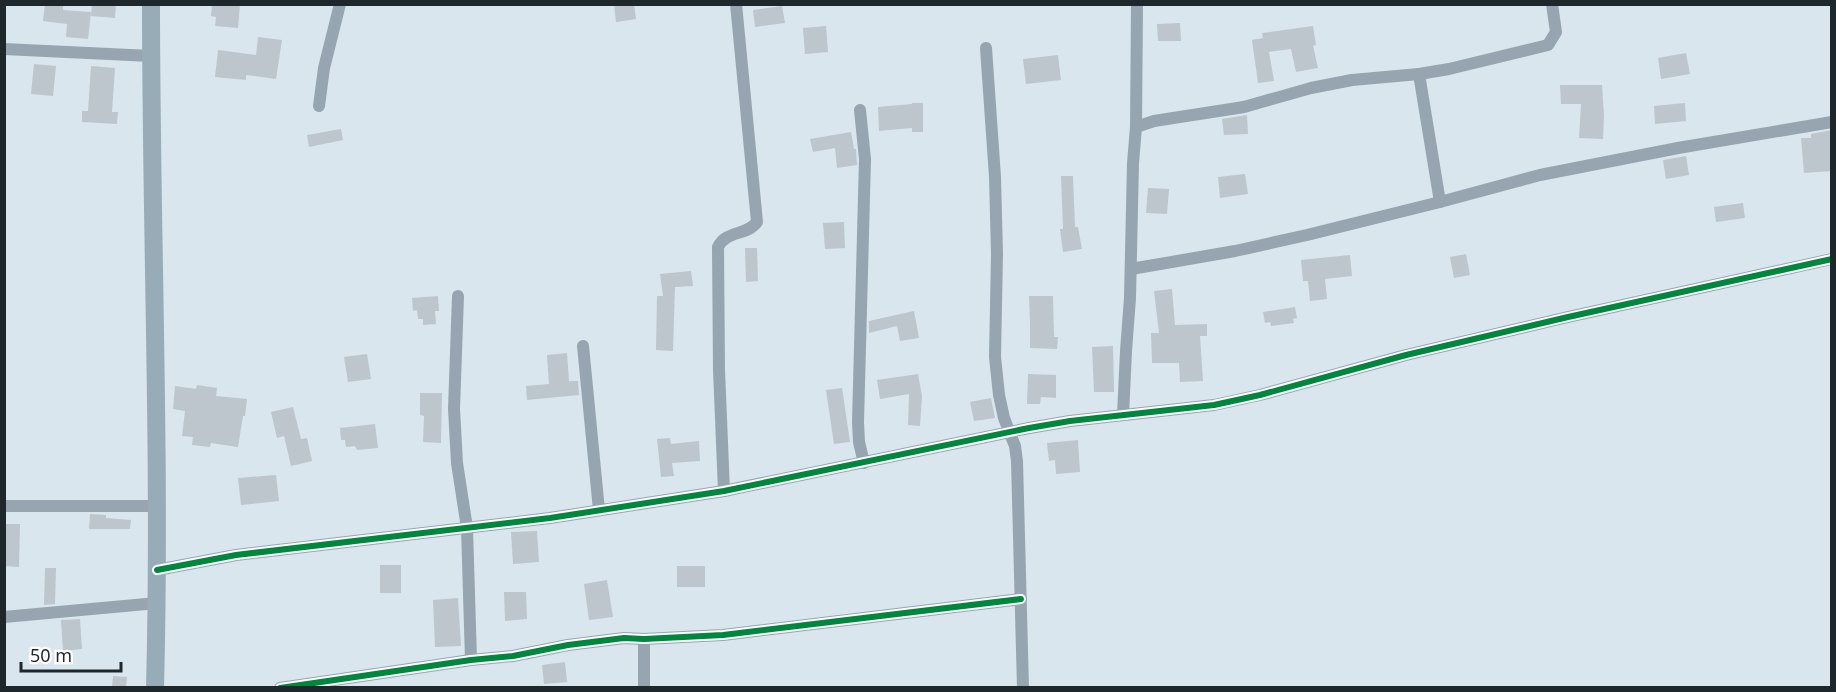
<svg xmlns="http://www.w3.org/2000/svg" width="1836" height="692" font-family="'Noto Sans',sans-serif">
<style>
.building{fill:#bcc6cc}
.lines{fill:none;stroke-linecap:round;stroke-linejoin:round}
.street{stroke:#96a5b0;stroke-width:12}
.secondary{stroke:#98acb7;stroke-width:18}
.cycleway-casing{stroke:#fff;stroke-width:10}
.cycleway{stroke:#00873e;stroke-width:6}
</style>
<rect width="100%" height="100%" fill="#d9e6ee"/>
<g class="building">
<path d="M45,4H63V10L91,12L88,39L66,37L67,24L43,21Z"/>
<path d="M92,4H116L115,18L91,16Z"/>
<path d="M212,4H240L238,28L215,26L216,17L211,16Z"/>
<path d="M614,4H634L636,19L616,22Z"/>
<path d="M782,6L785,23L755,27L753,10Z"/>
<path d="M1180,23L1181,41H1158L1157,24Z"/>
<path d="M826,26L828,52L805,54L803,28Z"/>
<path d="M1313,26L1316,45L1313,46L1318,68L1296,72L1291,49L1269,52L1274,81L1258,83L1252,40L1263,38L1262,33Z"/>
<path d="M258,37L282,40L276,79L246,75V80L215,77L218,50L256,55Z"/>
<path d="M1686,53L1690,74L1661,79L1658,58Z"/>
<path d="M1058,55L1061,80L1026,84L1023,59Z"/>
<path d="M34,64L56,66L53,96L31,94Z"/>
<path d="M91,66L115,68L112,112H118L117,124L82,122V111H88Z"/>
<path d="M1560,85H1602L1604,116L1603,139L1579,138L1581,104H1561Z"/>
<path d="M912,103H923V132H912V128L879,131L878,107L912,104Z"/>
<path d="M1685,103L1686,121L1655,124L1654,106Z"/>
<path d="M1247,115L1248,134L1224,135L1222,119Z"/>
<path d="M341,129L343,140L309,147L307,135Z"/>
<path d="M1832,130V171L1804,173L1801,138H1811V134Z"/>
<path d="M851,132L854,149H856L857,165L837,168L835,148L813,152L810,139Z"/>
<path d="M1686,156L1689,175L1666,179L1663,160Z"/>
<path d="M1245,174L1248,194L1220,198L1218,177Z"/>
<path d="M1061,176H1073L1075,227H1078L1082,249L1063,252L1060,229H1063Z"/>
<path d="M1148,188L1169,189L1167,214L1146,213Z"/>
<path d="M1743,203L1745,218L1716,222L1714,207Z"/>
<path d="M844,222L845,248L825,249L823,223Z"/>
<path d="M745,248H757L758,281L746,282Z"/>
<path d="M1466,254L1470,275L1454,278L1450,257Z"/>
<path d="M1350,255L1352,276L1325,279L1327,299L1310,301L1308,281H1303L1301,260Z"/>
<path d="M691,271L693,286L675,287L673,351L656,350L657,296H663L660,274Z"/>
<path d="M1172,289L1175,325L1207,324V336H1200L1203,381L1180,382L1179,363H1152L1151,333H1159L1154,291Z"/>
<path d="M438,296L439,311H435L436,324L423,325V319H418L417,310L413,311L412,298Z"/>
<path d="M1029,296H1053L1054,337H1058L1057,349L1030,348V323Z"/>
<path d="M1295,307L1297,318L1293,319L1294,323L1271,326L1270,322L1265,323L1263,312Z"/>
<path d="M914,311L919,338L900,341L897,326L869,333V321Z"/>
<path d="M1113,346L1114,392H1094L1092,347Z"/>
<path d="M567,353L569,381H578L579,395L527,400L526,386L549,384L547,355Z"/>
<path d="M367,354L371,379L348,382L344,357Z"/>
<path d="M918,374L922,396L920,426L908,425L909,394L880,399L877,380Z"/>
<path d="M1028,374L1056,375V398L1041,397L1040,404H1027Z"/>
<path d="M197,385L217,388L216,396L247,399L245,416H243L238,447L211,443L210,447L192,445L193,437L182,436L185,411L173,409L175,386L196,389Z"/>
<path d="M842,388L850,442L834,444L826,390Z"/>
<path d="M420,393H442L441,443L423,442L424,416L420,415Z"/>
<path d="M991,398L995,418L974,421L970,402Z"/>
<path d="M293,407L301,439L307,438L312,461L291,466L284,436L277,438L271,412Z"/>
<path d="M375,424L378,448L357,450L355,446L346,447L345,440H341L340,428Z"/>
<path d="M670,438L671,444L699,441L700,461L672,463L674,476L661,477L657,439Z"/>
<path d="M1078,440L1080,472L1056,474L1055,460L1049,461L1047,443Z"/>
<path d="M276,475L279,501L241,505L238,478Z"/>
<path d="M90,514L106,515V518L131,520L130,529H89Z"/>
<path d="M4,524H20L19,567L4,566Z"/>
<path d="M537,531L539,562L513,564L511,532Z"/>
<rect x="380" y="565" width="21" height="28"/>
<rect x="677" y="566" width="28" height="21"/>
<path d="M45,568H56L55,604L44,605Z"/>
<path d="M607,580L613,617L589,620L584,584Z"/>
<path d="M504,592H526L527,619L505,621Z"/>
<path d="M458,598L461,646L435,647L433,600Z"/>
<path d="M80,619L82,649L63,651L61,620Z"/>
<path d="M565,662L567,682L544,684L542,665Z"/>
<path d="M113,676L127,677L126,687H112Z"/>
</g>
<g class="lines">
<g class="street">
<path d="M986,48L995,177L997,254L995,357L999,395L1004,418L1015,446L1017,461L1023,688"/>
<path d="M4,49L151,56"/>
<path d="M1419,74L1440,202"/>
<path d="M319,106L324,68L340,4"/>
<path d="M860,110L865,159L858,422L859,442L864,463"/>
<path d="M1136,127L1154,121L1244,107L1311,88L1352,80L1419,74L1449,69L1548,45L1556,32L1552,4"/>
<path d="M1131,269L1235,251L1307,235L1440,202L1540,175L1678,148L1832,122"/>
<path d="M458,296L454,409L457,463L467,528L471,660"/>
<path d="M583,346L599,510"/>
<path d="M1123,415L1126,351L1130,298L1133,163L1136,127L1137,4"/>
<path d="M724,491L719,370L718,247C726,230 747,236 757,222L736,4"/>
<path d="M4,506H157"/>
<path d="M157,570L236,555L550,518L724,491L1029,428L1070,421L1214,405L1260,395L1406,355L1568,317L1832,259"/>
<path d="M4,617L157,603"/>
<path d="M280,688L471,660L513,656L568,645L624,638L644,639L723,635L1021,599"/>
<path d="M644,688V639"/>
</g>
<path class="secondary" d="M151,4C151,232 161,460 155,688"/>
<defs>
<g id="cycleway">
<path d="M157,570L236,555L550,518L724,491L1029,428L1070,421L1214,405L1260,395L1406,355L1568,317L1832,259"/>
<path d="M280,688L471,660L513,656L568,645L624,638L644,639L723,635L1021,599"/>
</g>
</defs>
<use href="#cycleway" class="cycleway-casing"/>
<use href="#cycleway" class="cycleway"/>
</g>
<rect width="1836" height="692" fill="none" stroke="#1e272c" stroke-width="12"/>
<path d="M21 662v9h100v-9" fill="none" stroke="#1e272c" stroke-width="3"/>
<text x="30" y="662" font-size="18" fill="#1e272c" stroke="#ffffff" stroke-width="4.5" paint-order="stroke">50 m</text>
</svg>
